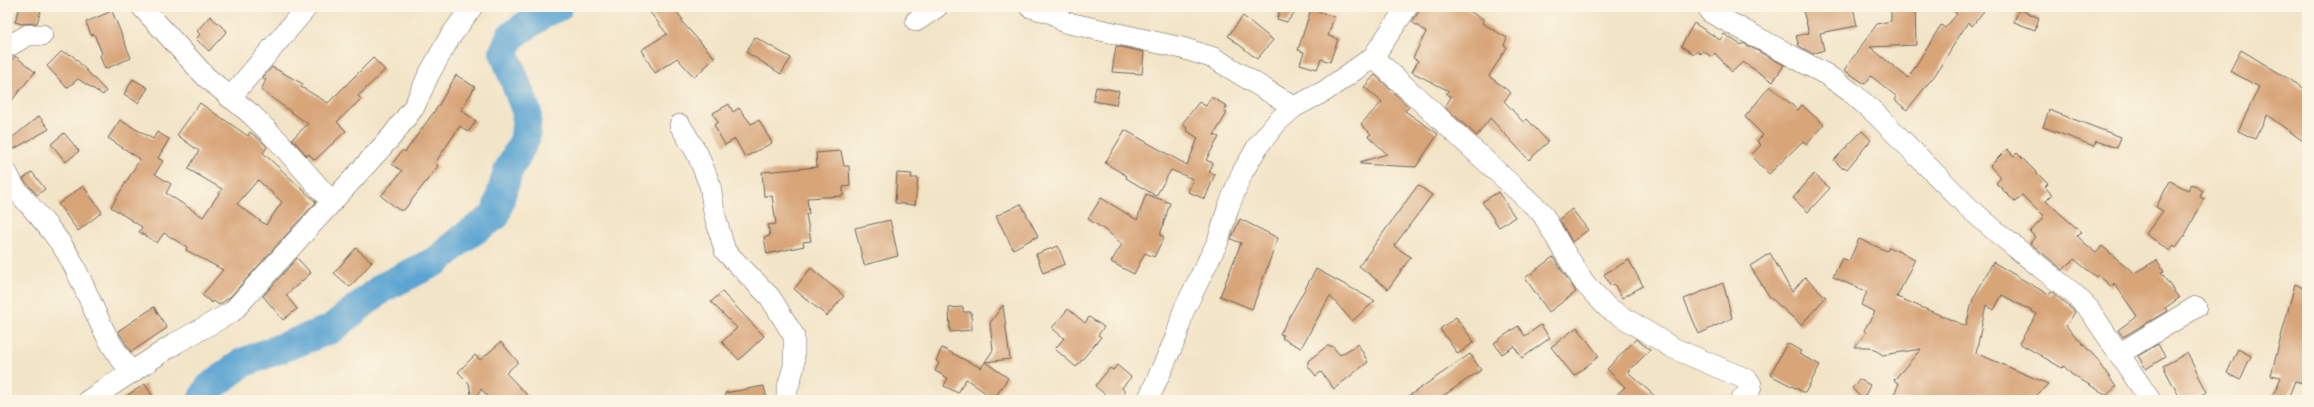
<svg xmlns="http://www.w3.org/2000/svg" width="2314" height="407" font-family="Caveat,sans-serif">
<style>
.lines{fill:none;stroke-linecap:round;stroke-linejoin:round}
.river{stroke:#5ba4d2;stroke-width:30}
.building{fill:#d8a579;fill-rule:evenodd}
.minor-casing{stroke:#676258;stroke-width:22}
.minor{stroke:#fff;stroke-width:21}
</style>
<rect width="100%" height="100%" fill="#fcf5e5"/>
<filter id="ink" filterUnits="userSpaceOnUse"><feTurbulence type="fractalNoise" baseFrequency=".025" numOctaves="2"/><feDisplacementMap in="SourceGraphic" scale="8" xChannelSelector="R" yChannelSelector="G"/><feConvolveMatrix kernelMatrix="1 2 1 2 8 2 1 2 1" color-interpolation-filters="sRGB"/></filter>
<filter id="wash" filterUnits="userSpaceOnUse"><feTurbulence type="fractalNoise" baseFrequency=".012" numOctaves="4" result="noise"/><feDisplacementMap in="SourceGraphic" scale="16" xChannelSelector="R" yChannelSelector="G"/><feGaussianBlur stdDeviation="0.9" result="paint"/><feColorMatrix in="noise" values="0 0 0 0 0 0 0 0 0 0 0 0 0 0 0 0 0 1.4 0 .05"/><feComposite in="paint" operator="in"/></filter>
<g filter="url(#wash)">
<rect width="100%" height="100%" fill="#f2e4c7"/>
<g class="lines">
<path class="river" d="M202,400L209,388L242,363L331,329L382,288L438,260L460,240L495,216L508,171L525,139L527,113L504,52L510,37L547,11L558,7"/>
</g>
<g id="blocks">
<g class="building">
<path d="M20,7H42L37,23L22,24L15,22Z"/>
<path d="M646,7H673L683,20L681,21L715,58L694,77L677,58L655,73L641,50L667,34Z"/>
<path d="M1280,7H1299L1287,22L1277,19Z"/>
<path d="M1422,7H1463L1484,20L1482,23L1507,38L1504,45L1507,47L1489,76L1511,93L1504,101L1523,122L1527,119L1548,142L1529,160L1490,118L1477,136L1445,107L1451,97L1446,93L1449,91L1412,72L1418,61L1413,58L1426,32L1412,22Z"/>
<path d="M1802,7H1853L1857,26L1820,33L1824,50L1813,54L1799,46L1796,36L1809,33Z"/>
<path d="M1895,7H1915L1916,45L1870,47L1908,78L1941,25L1945,28L1957,14L1949,7H1987L1972,26L1968,22L1935,75L1907,110L1895,100L1897,97L1871,76L1865,84L1844,70L1877,24L1891,21V11L1895,10Z"/>
<path d="M1311,9L1334,17L1328,36L1338,39L1330,62L1321,59L1317,69L1300,64L1304,52L1298,50Z"/>
<path d="M2019,9L2039,18L2035,30L2014,22Z"/>
<path d="M112,11L131,58L105,69L100,56L102,53L94,34L91,35L86,22Z"/>
<path d="M210,16L227,31L209,51L196,39L200,34L197,31Z"/>
<path d="M1243,16L1273,40L1257,59L1228,36Z"/>
<path d="M1694,23L1720,40L1724,34L1741,45L1743,43L1784,65L1773,82L1743,62L1732,72L1715,53L1712,57L1703,51L1701,54L1696,51L1694,54L1681,46Z"/>
<path d="M755,37L791,58L781,74L746,52Z"/>
<path d="M1116,46L1144,52L1142,74L1112,72Z"/>
<path d="M2241,50L2307,90V144L2267,115L2255,139L2238,131L2259,87L2230,71Z"/>
<path d="M61,52L72,55L106,91L103,95L78,79L67,88L47,66Z"/>
<path d="M15,56L35,72L7,106V67Z"/>
<path d="M373,58L385,70L358,96L361,99L337,122L346,131L315,160L309,154L307,156L292,139L308,124L261,90L266,80L262,79L264,76L272,67L303,84L301,87L328,103Z"/>
<path d="M456,75L475,87L461,110L476,121L468,132L460,126L435,163L438,166L404,210H399L381,196L402,171L392,164L403,150L405,152L439,105Z"/>
<path d="M1375,75L1409,107L1405,111L1438,134L1416,167L1360,164V162L1387,154L1368,136L1371,134L1361,124L1382,102L1364,87Z"/>
<path d="M133,79L148,88L138,103L124,94Z"/>
<path d="M1770,86L1798,110L1802,105L1824,125L1807,144L1803,141L1769,174L1751,155L1761,145L1757,141L1763,135L1745,117Z"/>
<path d="M1096,87L1119,91L1116,105L1093,101Z"/>
<path d="M1211,97L1227,106L1224,112L1227,113L1214,135L1219,137L1206,160L1213,163L1209,172L1215,174L1205,199L1188,192L1193,179L1171,170L1156,196L1126,178L1127,176L1105,163L1125,130L1187,165L1198,138L1186,130L1187,128L1182,124L1199,102L1206,106Z"/>
<path d="M200,103L248,136L250,132L259,139L267,147L263,153L316,202L230,297L219,305L214,301L212,303L202,295L223,270L186,250L187,247L164,233L157,243L139,232L142,227L111,207L140,159L108,138L120,120L153,139L157,132L169,139L158,158L163,161L155,174L171,184L166,193L203,217L222,189L188,169L199,151L177,135ZM258,180L282,202L266,225L237,204Z"/>
<path d="M729,104L733,112L739,108L751,124L759,120L772,143L745,157L735,139L725,145L714,125L718,122L713,113Z"/>
<path d="M2049,110L2121,137L2117,148L2096,141L2094,146L2043,127Z"/>
<path d="M39,116L49,129L7,153V142Z"/>
<path d="M1862,131L1871,140L1847,169L1844,167L1843,169L1834,160Z"/>
<path d="M64,133L79,151L66,162L51,144Z"/>
<path d="M2007,149L2014,156L2017,153L2048,184L2045,187L2052,195L2046,201L2081,232L2077,236L2096,253L2102,246L2134,273L2157,260L2164,272L2161,273L2179,298L2165,308L2167,311L2123,337L2118,330L2137,316L2114,283L2112,287L2098,275L2096,277L2074,259L2063,270L2030,243L2035,237L2030,232L2044,217L2022,195L2015,202L1996,183L2001,178L1990,166Z"/>
<path d="M841,151L844,166H849L850,186L843,187V196L807,198L809,214H806L811,241L803,242L804,246L767,254L764,237L770,236L768,225L776,224L772,196H764L762,172L817,167L816,153Z"/>
<path d="M32,172L45,189L37,195L23,179Z"/>
<path d="M897,173L912,174L911,178H918L915,205L895,203Z"/>
<path d="M1814,174L1830,188L1808,212L1793,198Z"/>
<path d="M2170,181L2188,190L2191,184L2203,191L2200,197L2204,199L2185,235L2176,247L2174,245L2170,251L2146,234L2163,211L2156,207Z"/>
<path d="M1418,185L1432,195L1394,246L1411,257L1388,289L1359,266Z"/>
<path d="M83,186L102,212L78,231L58,204Z"/>
<path d="M1498,192L1515,217L1499,227L1482,202Z"/>
<path d="M1146,194L1170,203L1160,235L1164,237L1154,257L1145,253L1134,274L1111,262L1122,244L1108,232L1088,219L1101,198L1137,220Z"/>
<path d="M1021,204L1038,236L1013,249L996,216Z"/>
<path d="M1572,209L1588,230L1572,242L1559,219Z"/>
<path d="M1240,219L1278,238L1252,309L1220,296L1241,243L1231,239Z"/>
<path d="M890,220L898,256L864,265L855,228Z"/>
<path d="M1859,239L1887,251L1889,247L1915,259L1897,297L1966,326L1973,299L1993,262L2049,295L2051,291L2075,312L2066,326L2098,360L2116,387L2107,395L2071,374L2064,366L2062,368L2019,343L2037,314L2002,295L1994,310L1986,305L1976,353L2048,384L2032,400H1891L1899,384L1894,380L1921,349L1883,355L1870,347H1854L1866,333L1864,330L1875,312L1861,305L1867,292L1833,277L1842,258L1849,261Z"/>
<path d="M1058,246L1065,264L1043,273L1036,254Z"/>
<path d="M356,248L372,262L350,287L334,273Z"/>
<path d="M1770,253L1792,292L1805,277L1826,297L1801,325L1769,296L1750,266Z"/>
<path d="M1553,257L1576,292L1549,312L1525,278Z"/>
<path d="M297,258L311,273L286,295L297,309L283,320L263,296Z"/>
<path d="M1629,260L1643,286L1622,298L1614,284L1611,286L1604,274Z"/>
<path d="M811,268L844,296L827,316L794,289Z"/>
<path d="M1316,269L1375,301L1352,321L1330,296L1301,348L1282,338L1283,335L1280,334Z"/>
<path d="M1723,283L1732,318L1699,334L1684,299Z"/>
<path d="M2295,284L2307,290V384L2295,381L2287,400H2283L2273,396L2281,377L2271,375Z"/>
<path d="M722,292L764,336L739,360L722,342L737,328L711,302Z"/>
<path d="M1003,305L1010,359L985,362L1008,378L994,399L966,379L958,393L944,386L948,378L935,371L939,363L936,361L942,348L981,368L993,350L990,323Z"/>
<path d="M154,307L167,328L131,352L118,331Z"/>
<path d="M963,307V312H971L972,330L950,332L949,308Z"/>
<path d="M1068,309L1085,323L1089,317L1104,327L1098,335L1101,337L1076,367L1055,349L1064,338L1052,328Z"/>
<path d="M1456,317L1474,342L1458,354L1440,329Z"/>
<path d="M1541,325L1550,338L1522,358L1514,346L1502,354L1494,343L1518,326L1525,336Z"/>
<path d="M1577,327L1599,356L1574,376L1551,347Z"/>
<path d="M1636,339L1650,350L1628,372L1659,400H1611L1625,387L1607,369Z"/>
<path d="M501,342L518,362L506,373L532,400H491L481,389L475,400H472L469,383L458,372L475,355L480,360Z"/>
<path d="M1787,343L1801,351L1799,354L1820,365L1805,393L1770,375Z"/>
<path d="M1358,344L1368,362L1334,389L1321,372L1316,376L1308,366V361L1327,346H1332L1340,355Z"/>
<path d="M2158,344L2165,357L2146,369L2138,356Z"/>
<path d="M2238,349L2251,356L2240,380L2227,373Z"/>
<path d="M2187,353L2207,392L2191,400H2181L2163,366Z"/>
<path d="M1470,354L1481,370L1437,400H1403Z"/>
<path d="M1117,365L1131,377L1122,388L1125,392L1119,400H1112L1095,386L1110,368L1113,370Z"/>
<path d="M1859,379L1870,385L1863,400L1852,388Z"/>
<path d="M145,384L155,400H120Z"/>
<path d="M764,386L767,400H726L725,393Z"/>
</g>
</g>
</g>
<g filter="url(#ink)">
<use href="#blocks" fill-opacity="0" stroke="#676258" stroke-width="1"/>
<g class="lines">
<defs>
<g id="minor">
<path d="M142,7L206,77L252,115L280,143L331,201"/>
<path d="M1030,7L1055,14"/>
<path d="M1055,7V14L1064,22L1182,48L1214,58L1294,107"/>
<path d="M1710,12L1827,75L1851,92L1876,114L1968,207L2000,235L2074,294L2089,309L2150,400"/>
<path d="M916,21L937,7"/>
<path d="M7,47L28,35H42"/>
<path d="M1373,57L1542,213L1562,248L1585,284L1608,308L1673,348L1748,380L1751,385L1750,390L1741,400"/>
<path d="M230,98L307,7"/>
<path d="M680,125L697,153L710,185L714,212L725,251L770,297L794,336V366L787,390V400"/>
<path d="M7,173L14,187C33,210 60,237 73,264C94,305 101,336 132,373"/>
<path d="M2119,354L2196,307"/>
<path d="M89,400L176,343L232,312L392,136L414,107L429,74L450,37L472,7"/>
<path d="M1148,400L1177,335L1183,312L1218,241L1228,208L1242,173L1258,146L1278,121L1294,107L1325,91L1373,57L1407,7"/>
</g>
</defs>
<use href="#minor" class="minor-casing"/>
<use href="#minor" class="minor"/>
</g>
</g>
<rect width="2314" height="407" fill="none" stroke="#fcf5e5" stroke-width="24"/>
</svg>
